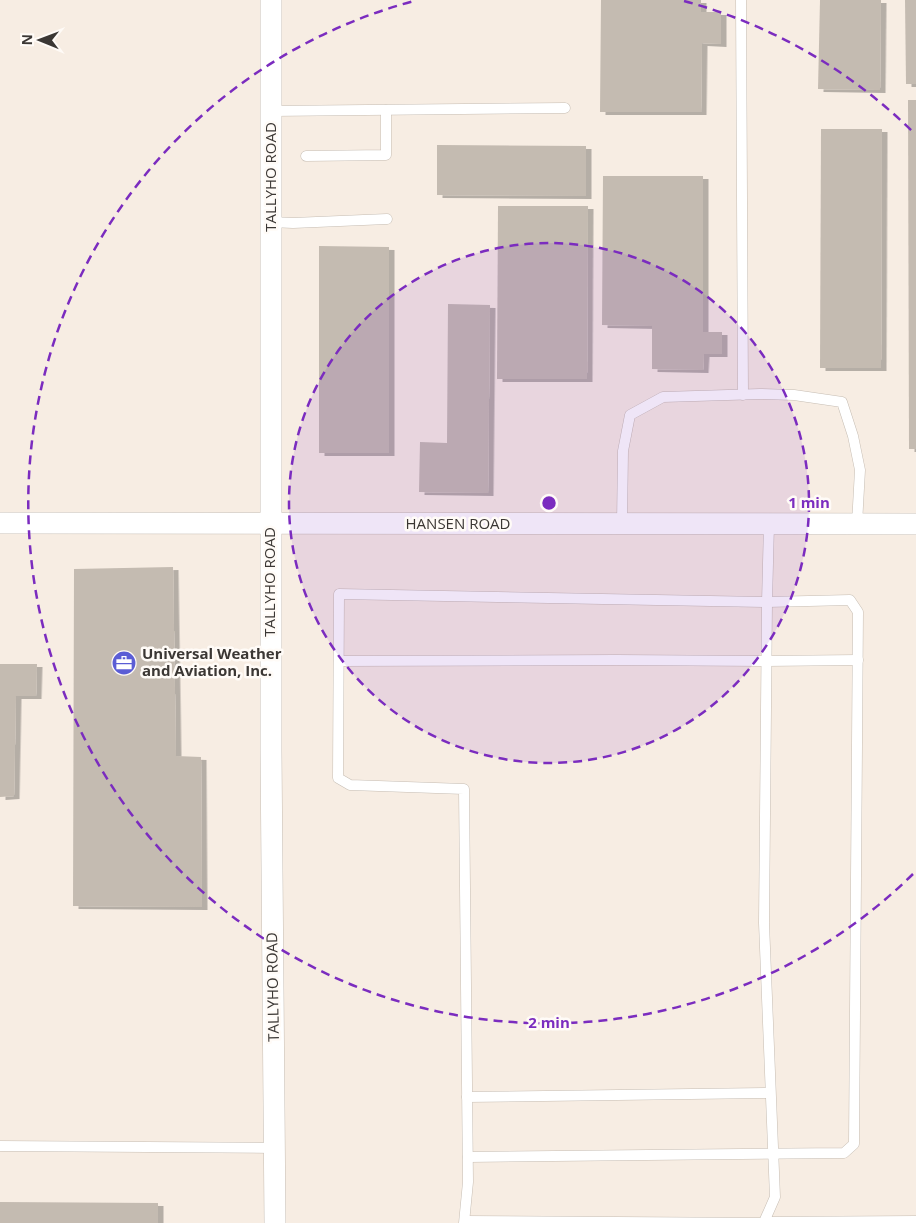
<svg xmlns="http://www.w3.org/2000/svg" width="916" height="1223" font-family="'Open Sans',sans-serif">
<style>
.building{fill:#c4bbb1;filter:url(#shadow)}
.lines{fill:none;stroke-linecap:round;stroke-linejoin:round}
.lane-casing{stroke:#c6bdb3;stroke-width:11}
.street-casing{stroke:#c6bdb3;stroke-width:22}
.lane{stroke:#fff;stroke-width:10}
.street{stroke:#fff;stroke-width:21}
.ring{fill:none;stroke:#7b2cbf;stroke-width:2.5;stroke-dasharray:9 6}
.labels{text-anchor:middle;stroke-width:5;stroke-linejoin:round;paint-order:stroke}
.street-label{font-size:15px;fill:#3b3734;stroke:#fffbf7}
.poi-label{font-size:15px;font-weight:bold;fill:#3b3734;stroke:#fffbf7;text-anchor:start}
.centre{fill:#7b2cbf;stroke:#fffbf7;stroke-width:2.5}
.ring-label{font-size:15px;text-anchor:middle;font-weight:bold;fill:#7b2cbf;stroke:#fffbf7;stroke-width:5;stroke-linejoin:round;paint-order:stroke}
</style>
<defs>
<filter id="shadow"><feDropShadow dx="5.5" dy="3" stdDeviation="0" flood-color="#0004"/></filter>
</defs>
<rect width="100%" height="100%" fill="#f7ede3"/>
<g class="building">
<path d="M601,0H701V12H721V44L702,43L701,112H600Z"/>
<path d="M820,0H881L880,90L818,89Z"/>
<path d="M905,0H916V84H906Z"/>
<path d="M908,100H916V449H909Z"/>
<path d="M821,129H882L881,368H820Z"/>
<path d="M437,145L586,146V196L437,195Z"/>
<path d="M603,176H703V332H722V354H704L703,370L652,369V326L602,325Z"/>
<path d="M498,206H588L587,379H497Z"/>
<path d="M319,246L389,247V453H319Z"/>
<path d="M448,304L490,305L488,493L419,492L420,442L447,443Z"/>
<path d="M173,567L176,756L201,757L202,907L73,906L74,569Z"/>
<path d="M0,664H37L36,696H16L14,796L0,797Z"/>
<path d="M0,1202L158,1203V1223H0Z"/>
</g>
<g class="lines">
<defs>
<g id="lane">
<path d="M741,0L743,395"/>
<path d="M271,111L565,108"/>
<path d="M306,156L386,155V110"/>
<path d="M271,222L293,223L387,219"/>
<path d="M622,524L623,451L630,415L663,397L760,394L794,395L842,402L853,436L860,470L857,524"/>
<path d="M339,661L616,660L766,661L858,660"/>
<path d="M467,1097L770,1093"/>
<path d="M0,1146L275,1148"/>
<path d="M468,1157L844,1153L854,1144L858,612L850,600L767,602L769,524"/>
<path d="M465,1221L764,1223"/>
<path d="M464,1223L468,1182L464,789L350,785L338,778L339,594L767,602L764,923L775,1197L764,1222L916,1221"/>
</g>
<g id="street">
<path d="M271,0V751L275,1223"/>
<path d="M0,523L916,524"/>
</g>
</defs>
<use href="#lane" class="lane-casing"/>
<use href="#street" class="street-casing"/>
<use href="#lane" class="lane"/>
<use href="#street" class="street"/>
</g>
<circle cx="549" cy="503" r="260" fill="#7b2cbf" fill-opacity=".12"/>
<g class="ring">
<circle cx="549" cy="503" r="260"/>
<path d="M913 874A520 520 0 1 1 414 1M684 1A520 520 0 0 1 913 132"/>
</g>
<defs>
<symbol id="office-disc" viewBox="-11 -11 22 22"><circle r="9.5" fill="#5b5dd5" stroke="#fffbf7"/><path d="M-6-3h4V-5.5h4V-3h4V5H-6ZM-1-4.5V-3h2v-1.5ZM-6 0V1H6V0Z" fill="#fff"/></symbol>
</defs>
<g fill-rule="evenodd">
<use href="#office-disc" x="110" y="649" width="28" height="28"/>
</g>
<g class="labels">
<g class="street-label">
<text transform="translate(271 177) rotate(-90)" y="5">TALLYHO ROAD</text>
<text x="458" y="529">HANSEN ROAD</text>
<text transform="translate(270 582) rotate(-90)" y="5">TALLYHO ROAD</text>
<text transform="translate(273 987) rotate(-91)" y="5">TALLYHO ROAD</text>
</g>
<g class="poi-label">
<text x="142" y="659">Universal Weather<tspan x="142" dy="17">and Aviation, Inc.</tspan></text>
</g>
</g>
<circle cx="549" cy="503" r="8" class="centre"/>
<g class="ring-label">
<text x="809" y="508">1 min</text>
<text x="549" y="1028">2 min</text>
</g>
<g transform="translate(40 40) rotate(271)" stroke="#fffbf7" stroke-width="4" paint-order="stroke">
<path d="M0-4L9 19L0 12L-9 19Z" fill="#3b3734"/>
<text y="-8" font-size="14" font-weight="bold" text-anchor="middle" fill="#3b3734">N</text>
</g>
</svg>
